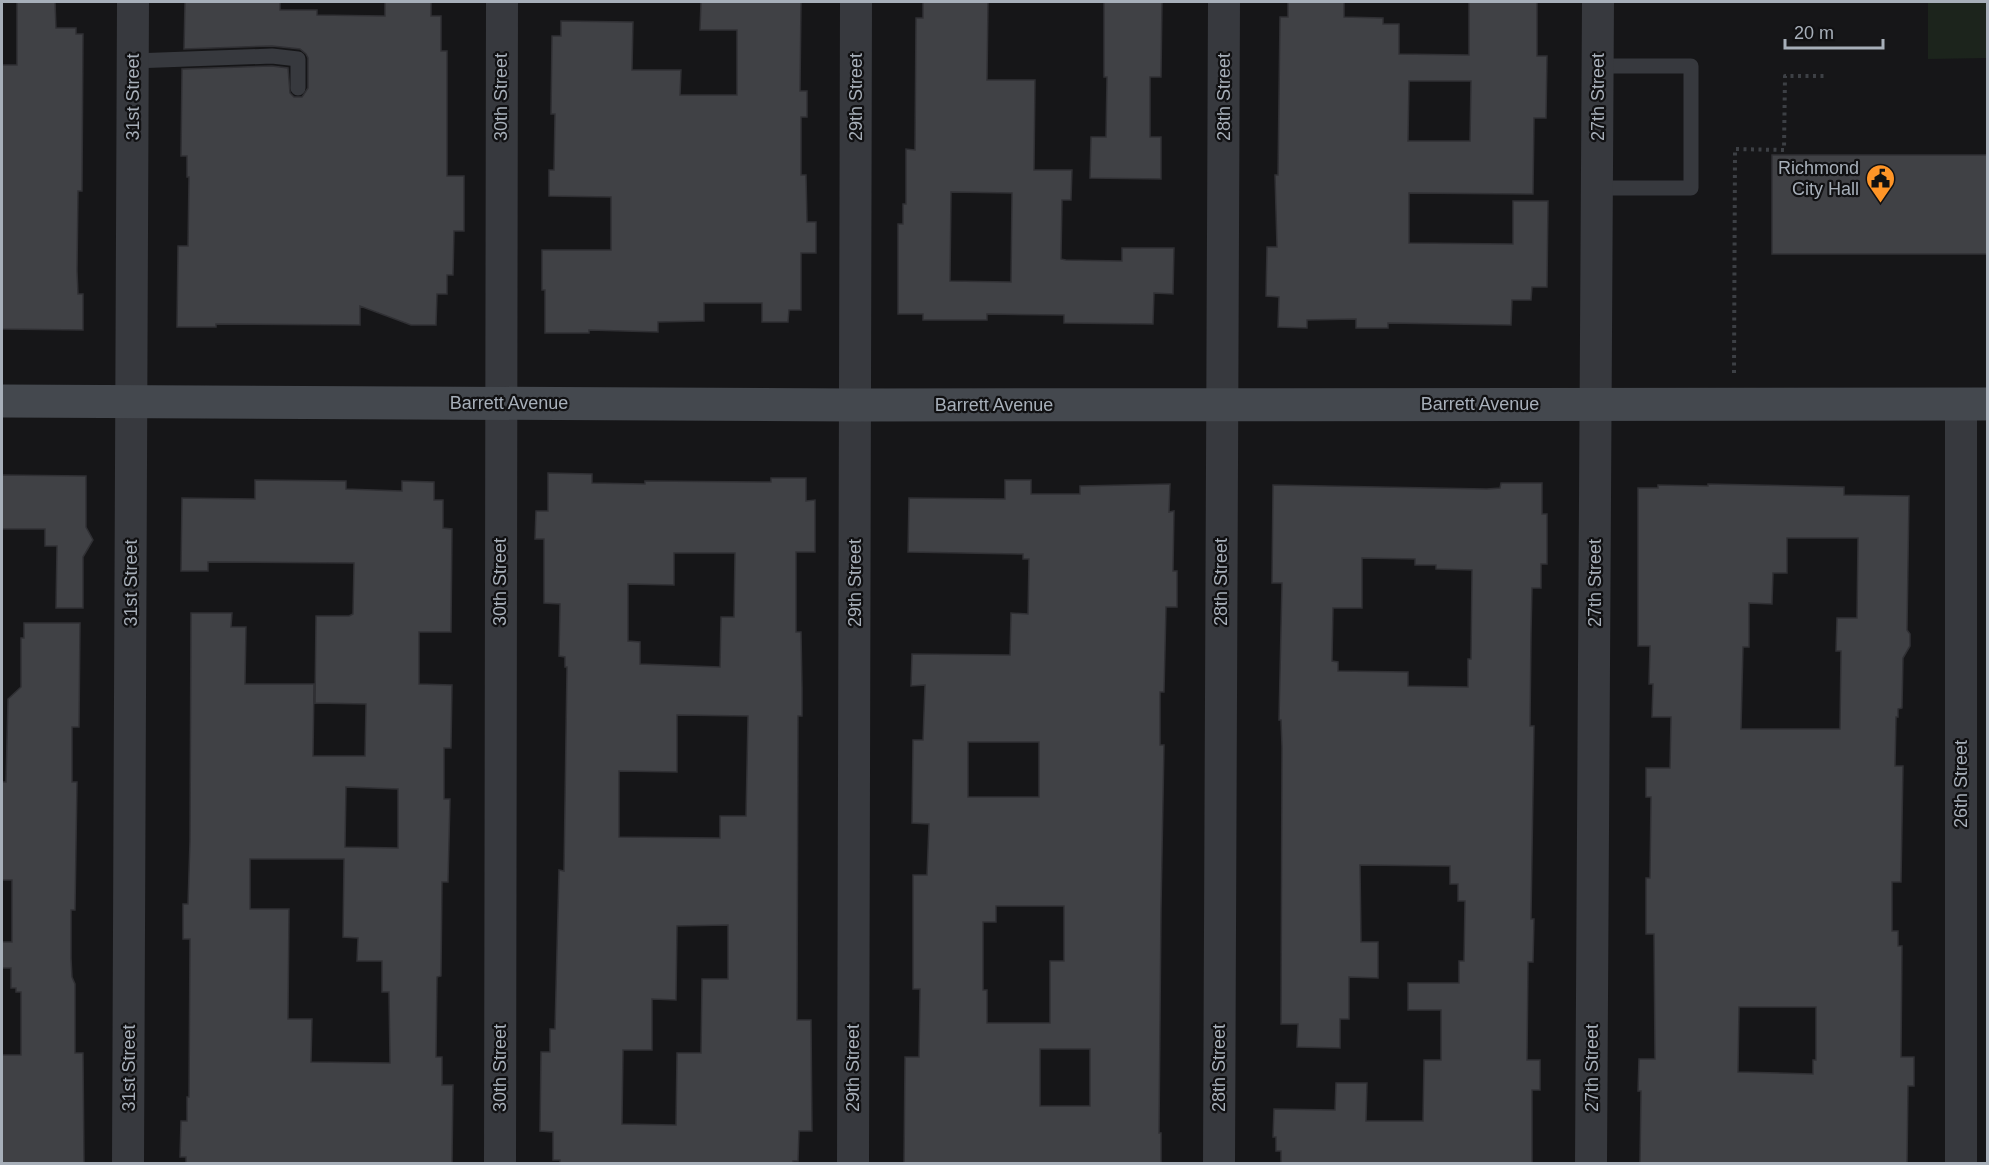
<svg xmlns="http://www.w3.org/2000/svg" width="1989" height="1165" font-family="Arial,sans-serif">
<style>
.green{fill:#1c241c}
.building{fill:#404145;stroke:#303034;stroke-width:1.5;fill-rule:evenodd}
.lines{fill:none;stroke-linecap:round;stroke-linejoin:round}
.path{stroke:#3d4045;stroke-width:4;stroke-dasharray:3 4.5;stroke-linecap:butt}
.service{stroke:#37393e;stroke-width:15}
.minor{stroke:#37393e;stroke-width:32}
.secondary{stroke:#44484e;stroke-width:33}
.labels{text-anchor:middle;stroke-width:4.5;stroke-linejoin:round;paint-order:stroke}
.street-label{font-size:18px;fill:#a7afb9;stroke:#111113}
.poi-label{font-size:18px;fill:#a7afb9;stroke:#111113;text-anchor:end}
</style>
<rect width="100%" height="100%" fill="#161618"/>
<path class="green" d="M1928,2H1987V58L1928,59Z"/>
<g class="building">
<path d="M17,2H55L56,28H76V34H83L82,191H78L77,271L78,294H83V330L2,329V65H17Z"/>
<path d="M185,2H280V10H317V15L385,16V2H431V16H441V51H447V176H464V231H454L453,275H447V294H437L436,325H411L360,306V325L216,324V327H177L178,246H188L189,177H187V156H181L182,69L272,66L288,68L290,93L294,97H302L308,88V58L306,54L300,49L272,46L184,49Z"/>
<path d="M701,2H801L800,91H807V117H801V175H806L807,222H816V253H801V310H789L788,322H762V303H704V321L658,322V332L589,330V333H545V290H542V250H611V197L549,196V170H554L555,114H551L552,36H561V21L633,22L632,70H681L680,95H737V30H700Z"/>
<path d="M923,2H988L987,80H1035L1034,170H1072L1071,200H1062L1061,259L1066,260L1122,261V248H1174L1173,294L1154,293L1153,324L1064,323V315L987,314V320H923V314H898V224H903V204H906V149L915,150L916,18H923ZM951,192L1012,193L1011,282L950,281Z"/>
<path d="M1104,2H1162L1161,77H1150V137H1161V179L1090,178L1091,137H1106L1107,77H1104Z"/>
<path d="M1288,2H1344V17L1383,18V24H1399V54L1469,55V2H1537V56H1547L1546,118H1534L1533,194L1409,193V243L1513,244V201H1548L1547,287H1532L1531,300H1512L1511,325L1388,323V328H1356V319L1307,320V328L1278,327L1279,297L1266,296L1267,247H1277L1275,175H1278L1280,17H1288ZM1409,81H1471L1470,141H1408Z"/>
<rect x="1772" y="155" width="216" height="99"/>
<path d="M548,473L592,474V483L645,484V481L771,482V478H806V501L815,500V552H796V632H801L802,687V716H798L797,1020H811L812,1131H799L798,1161H793V1164H560V1160H553V1132L540,1131L541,1052H550V1029H555L559,870L564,871L567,667H565V657L559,656L560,604L544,603V539H535L536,511H548ZM674,553H735L734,617H721L720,667L640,664V642L628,641V584L674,585ZM677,715L748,716L746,816H720V838L619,837V771L677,772ZM728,925V979H702L701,1053H677L676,1125L622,1124L623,1050H652V999L676,1000L677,926Z"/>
<path d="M2,475L86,476V527L93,540L83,557V608H56L57,546H45V529H2Z"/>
<path d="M255,480L346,481V489L402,491V481L434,482V500H443V528L452,529L451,632H419V684L452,685L451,748H444V799H450L448,882H442L441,976L437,977L436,1057H442V1085H453L452,1164H186V1157H180L181,1121H187V1097H189L190,939H183V904H188L190,841L191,613H232L231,627H246L245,684H314L313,756H365L366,704L315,703L316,616H349L353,614L354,563L208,562V571H181L182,498L255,499ZM346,787L398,789V848L345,847ZM250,859H344L343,937L358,938L357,961H382V992H389L390,1063L311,1062L312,1019H288L289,909H250Z"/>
<path d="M1005,480H1031V494H1080V486L1170,484L1169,512L1174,511L1173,571H1177V607H1166L1164,692H1160V745H1164L1161,909L1159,1133H1161V1164H904L905,1057H919L920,989H913V875H927L929,824L912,823L913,740H923L925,685L911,686L912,654L1010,655L1011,613L1028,614L1029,559H1023V554L908,552L909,498L1005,499ZM968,742H1039V797H968ZM996,906H1064V961H1050V1023H987V990H983V922H996ZM1040,1049H1090V1106H1040Z"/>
<path d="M1501,483H1542V514H1547V564H1541V588H1532L1531,633L1530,726H1534L1531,919H1534L1533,962H1528L1527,1060H1540V1090H1532V1164H1281V1151H1276V1137H1273L1274,1109L1335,1110L1336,1083H1367L1366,1121H1423L1424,1060H1441V1010H1408V983H1459V961H1464L1465,901H1458V884H1450V866L1360,865L1361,942H1378V978L1349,977V1019H1340V1048L1297,1047L1298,1024H1281L1282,747L1281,720H1279L1282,583H1272L1273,485L1487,489L1500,488ZM1362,558L1415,559V565H1436V569L1472,570L1471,659H1468V687L1408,686V672L1338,671V662L1332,661L1333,608H1362Z"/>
<path d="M1708,484L1844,487V495L1909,496L1907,630L1910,634V646L1903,658L1902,708L1898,709V717H1896L1895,766H1903L1901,882H1892V931H1898V946H1902L1901,1057H1914V1086H1908L1907,1164H1640L1641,1091H1638L1639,1059H1655L1654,934H1646V878H1650L1651,797H1646V768H1670L1671,717H1652L1653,684H1649L1650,646H1638V488H1658V485L1708,486ZM1787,538H1858L1857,618H1837L1836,651H1841L1840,729H1741L1743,647H1749V603L1772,604L1773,573H1787ZM1739,1007H1816V1060H1813V1074L1738,1072Z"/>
<path d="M24,623H80L79,727H72V782H77L75,910H71V958L72,977L75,984V1053H83L84,1164H2V1055H21V992H16V988H11V968H2V942H12V880H2V782H6L8,699L21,687V638H24Z"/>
</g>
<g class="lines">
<path class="path" d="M1734,373L1735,149L1784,150L1785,76H1828"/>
<g class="service">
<path d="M133,61L272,56L298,59V88"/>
<path d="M1597,188H1691V66H1598"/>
</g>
<g class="minor">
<path d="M128,1164L133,2"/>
<path d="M500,1164L502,2"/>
<path d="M853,1164L856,2"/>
<path d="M1219,1164L1224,2"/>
<path d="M1591,1164L1598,2"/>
<path d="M1961,1164V404"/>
</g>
<path class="secondary" d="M2,401L856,405L1988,404"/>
</g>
<defs>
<symbol id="civic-pin" viewBox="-11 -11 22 30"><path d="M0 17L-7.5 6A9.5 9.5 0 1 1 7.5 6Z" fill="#ff9527" stroke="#111113"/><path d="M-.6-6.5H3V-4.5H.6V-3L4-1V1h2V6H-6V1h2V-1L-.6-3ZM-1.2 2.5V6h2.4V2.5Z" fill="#111"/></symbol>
</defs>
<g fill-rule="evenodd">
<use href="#civic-pin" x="1864" y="162" width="33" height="45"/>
</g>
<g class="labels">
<g class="street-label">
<text transform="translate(133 97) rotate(-90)" y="6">31st Street</text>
<text transform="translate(501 97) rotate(-90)" y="6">30th Street</text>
<text transform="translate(856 97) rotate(-90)" y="6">29th Street</text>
<text transform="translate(1224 97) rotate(-90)" y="6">28th Street</text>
<text transform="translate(1598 97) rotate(-90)" y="6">27th Street</text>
<text x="509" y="409">Barrett Avenue</text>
<text x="1480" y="410">Barrett Avenue</text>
<text x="994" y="411">Barrett Avenue</text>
<text transform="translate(500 582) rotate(-90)" y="6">30th Street</text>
<text transform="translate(1221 582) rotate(-90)" y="6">28th Street</text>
<text transform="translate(131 583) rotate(-90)" y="6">31st Street</text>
<text transform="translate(855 583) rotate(-90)" y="6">29th Street</text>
<text transform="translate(1595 583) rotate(-90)" y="6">27th Street</text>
<text transform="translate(1961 784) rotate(-90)" y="6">26th Street</text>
<text transform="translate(129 1068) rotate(-90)" y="6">31st Street</text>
<text transform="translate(500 1068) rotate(-90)" y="6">30th Street</text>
<text transform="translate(853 1068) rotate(-90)" y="6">29th Street</text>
<text transform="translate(1219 1068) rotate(-90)" y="6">28th Street</text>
<text transform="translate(1592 1068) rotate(-90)" y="6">27th Street</text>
</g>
<g class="poi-label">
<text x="1859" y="174">Richmond<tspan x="1859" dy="21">City Hall</tspan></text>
</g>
</g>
<rect width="1989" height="1165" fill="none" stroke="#a7afb9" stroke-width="6"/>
<path d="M1785 39v9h98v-9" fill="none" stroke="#a7afb9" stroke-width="3"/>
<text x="1794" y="39" font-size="18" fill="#a7afb9" stroke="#111113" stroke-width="4.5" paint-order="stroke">20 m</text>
</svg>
